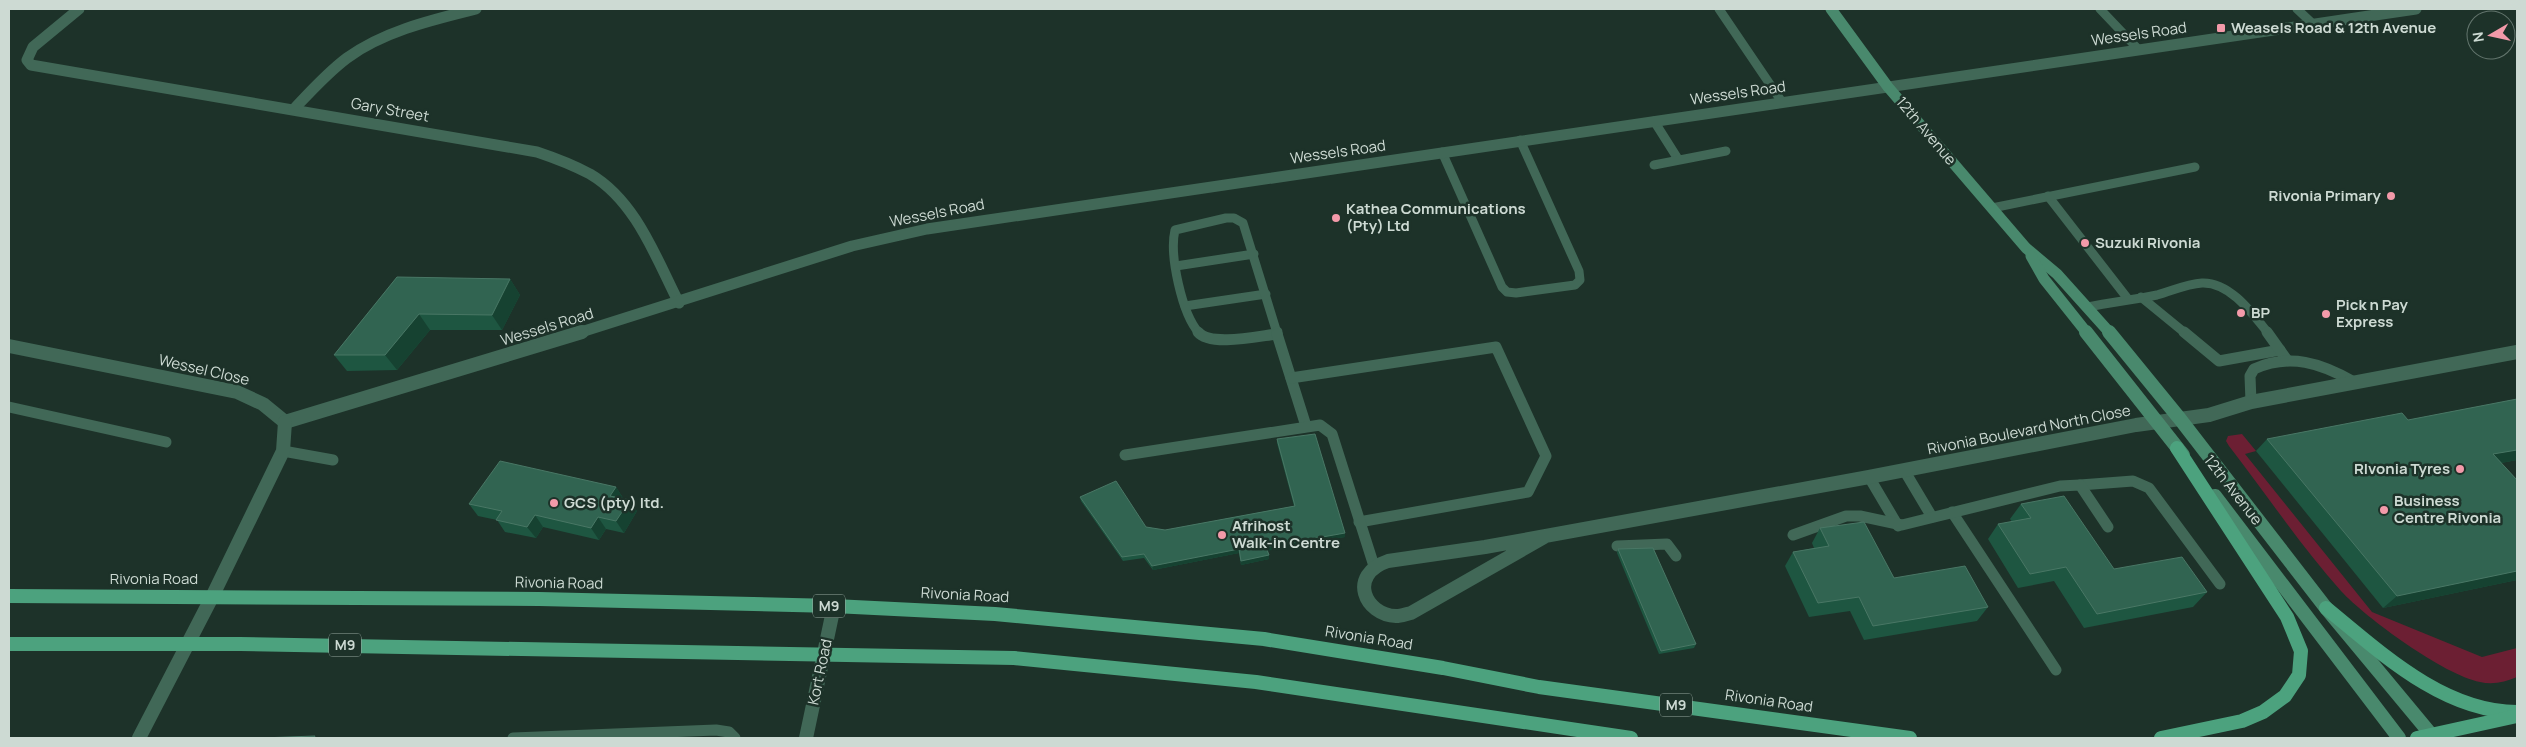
<svg xmlns="http://www.w3.org/2000/svg" width="2526" height="747" font-family="Manrope,sans-serif">
<style>
.green{fill:#6c1f33}
.lines{fill:none;stroke-linecap:round;stroke-linejoin:round}
.lane-far1{stroke:#416857;stroke-width:9}
.lane{stroke:#416857;stroke-width:11}
.street-far1{stroke:#416857;stroke-width:11}
.street{stroke:#416857;stroke-width:14}
.secondary-far1{stroke:#49896d;stroke-width:11}
.secondary{stroke:#49896d;stroke-width:14}
.primary{stroke:#4ca27e;stroke-width:14}
.wall{fill:#1e5641}
.shaded-wall{fill:#164231}
.building{fill:#316451;stroke:#497765}
.poi-dot{fill:#f39aa9;stroke:#1d3229;stroke-width:2}
.labels{text-anchor:middle;stroke-width:5;stroke-linejoin:round;paint-order:stroke}
.shield{fill:#1d3229;stroke:#98a8a0;stroke-width:1}
.shield-label{font-size:14px;font-weight:bold;fill:#cddad3}
.poi-label{font-size:15px;font-weight:bold;fill:#cddad3;stroke:#1d3229;text-anchor:start}
.street-label{font-size:15px;fill:#cddad3;stroke:#1d3229}
</style>
<rect width="100%" height="100%" fill="#1d3229"/>
<path class="green" d="M2242,434L2256,451L2245,454L2372,612L2482,657L2517,648V677C2505,682 2493,685 2480,682C2444,675 2366,618 2341,591C2301,546 2266,494 2229,446L2226,441L2228,436Z"/>
<g class="lines">
<g class="lane-far1">
<path d="M1719,9L1782,102"/>
<path d="M2100,9L2138,49"/>
<path d="M2297,9L2313,24"/>
<path d="M1654,121L1678,159"/>
<path d="M1442,152L1502,287L1507,292L1516,293L1575,285L1580,280L1579,271L1520,140"/>
<path d="M1654,165L1726,151"/>
<path d="M2048,196L2128,299"/>
<path d="M1992,208L2195,167"/>
<path d="M1176,266L1254,254"/>
<path d="M2141,297L2185,333"/>
<path d="M1185,306L1266,294"/>
<path d="M2088,307C2111,302 2134,300 2157,295C2172,291 2186,284 2202,283C2230,282 2252,313 2268,333"/>
<path d="M1199,333C1182,314 1169,255 1175,230L1226,218H1234L1243,223L1277,333"/>
</g>
<g class="lane">
<path d="M1198,332C1210,347 1259,336 1277,334"/>
<path d="M1277,332V334"/>
<path d="M2184,332L2219,361L2280,350"/>
<path d="M2267,332L2287,360"/>
<path d="M1277,334L1306,426"/>
<path d="M1291,378L1496,347L1546,456L1528,492L1359,522"/>
<path d="M2251,402L2250,376L2254,369C2290,353 2321,363 2354,382"/>
<path d="M9,407L166,442"/>
<path d="M283,451L333,460"/>
<path d="M1125,455L1320,425L1332,434L1374,566"/>
<path d="M1904,470L1932,517"/>
<path d="M1869,477L1898,526"/>
<path d="M2080,485L2133,481L2149,488L2220,584"/>
<path d="M1952,512L2056,670"/>
<path d="M1793,535L1846,516H1860L1902,525L2060,486L2080,485L2108,527"/>
<path d="M1617,546L1667,544L1676,556"/>
<path d="M513,738L716,730L729,732L735,738"/>
</g>
<g class="street-far1">
<path d="M79,9L33,47L27,60L31,65L537,152C555,158 573,165 590,174C636,201 656,258 679,303"/>
<path d="M294,109C311,91 327,73 347,58C384,31 432,20 476,9"/>
<path d="M578,333L852,246L927,229L2416,9"/>
</g>
<g class="street">
<path d="M9,346L237,392L263,404L285,422"/>
<path d="M285,422L582,332"/>
<path d="M1546,536L1411,613C1406,614 1401,616 1396,616C1365,615 1347,575 1388,561L1485,547L1869,477L2136,425L2209,415L2251,402L2517,352"/>
<path d="M139,738L212,597L283,451L285,422"/>
<path d="M806,738L834,606"/>
</g>
<g class="secondary-far1">
<path d="M1831,9L1888,87L2026,248L2057,274L2110,333"/>
<path d="M2031,256L2044,279L2087,333"/>
</g>
<g class="secondary">
<path d="M2086,332L2183,455"/>
<path d="M2109,332L2180,419L2326,608L2434,738"/>
<path d="M2215,496L2399,738"/>
</g>
<g class="primary">
<path d="M9,596L539,599L834,606L995,614L1264,639L1443,668L1539,687L1910,738"/>
<path d="M2326,608C2380,652 2443,712 2517,712"/>
<path d="M9,644H240L1014,658L1256,682L1631,738"/>
<path d="M2161,738L2242,721L2263,712L2285,696L2299,675L2301,651L2287,617L2177,448"/>
<path d="M2417,738L2517,716"/>
</g>
</g>
<g class="wall">
<path d="M397,277L510,279L520,295L502,330H430L397,370L347,371L334,355Z"/>
<path d="M2517,399V460L2501,463L2517,580L2383,608L2256,451L2267,439L2408,420Z"/>
<path d="M1277,439L1345,537L1267,550L1269,559L1241,565L1239,553L1153,570L1144,558L1123,561L1081,501L1080,497L1146,527L1165,530L1294,506L1277,443Z"/>
<path d="M616,487L623,498L637,511L624,533L606,529L599,540L543,527L536,538L505,532L497,520L478,516L469,504Z"/>
<path d="M2021,504L2114,569L2207,592L2193,607L2084,628L2054,581L2018,588L1988,539L1998,524L2012,522L2010,519Z"/>
<path d="M1820,528L1894,578L1988,607L1977,621L1864,640L1850,611L1809,617L1785,566L1793,552L1814,548L1812,543Z"/>
<path d="M1618,549L1696,644L1694,648L1659,654L1617,553Z"/>
</g>
<g class="shaded-wall">
<path d="M510,279L520,295L502,330L492,315Z"/>
<path d="M419,314L430,330L397,370L385,355Z"/>
<path d="M2517,450V460L2479,467L2493,454Z"/>
<path d="M616,487L623,498L610,496Z"/>
<path d="M630,500L637,511L624,533L616,521Z"/>
<path d="M535,515L543,527L536,538L527,527Z"/>
<path d="M598,517L606,529L599,540L591,528Z"/>
<path d="M1345,533V537L1266,551V547Z"/>
<path d="M1239,549V553L1153,570L1152,566Z"/>
<path d="M1269,555V559L1241,565V561Z"/>
<path d="M2517,571V580L2383,608L2397,596Z"/>
</g>
<g class="building">
<path d="M397,277L510,279L492,315L419,314L385,355H334Z"/>
<path d="M2517,399V450L2493,454L2517,480V571L2397,596L2267,439L2402,413L2408,420Z"/>
<path d="M1315,434L1345,533L1266,547L1269,555L1241,561L1239,549L1152,566L1144,554L1122,557L1080,497L1116,481L1146,527L1165,530L1295,506L1277,439Z"/>
<path d="M500,461L616,487L610,496L630,500L616,521L598,517L591,528L535,515L527,527L496,520L502,511L469,504Z"/>
<path d="M2064,496L2114,569L2182,557L2207,592L2097,614L2066,567L2030,574L1998,524L2031,518L2021,504Z"/>
<path d="M1864,522L1894,578L1965,566L1988,607L1873,626L1859,597L1818,603L1793,552L1829,546L1820,528Z"/>
<path d="M1653,548L1696,644L1661,651L1618,549Z"/>
<path d="M315,736L314,738H261Z"/>
</g>
<g class="poi-dot">
<rect x="2216" y="23" width="10" height="10" rx="2.5"/>
<circle cx="2391" cy="196" r="5"/>
<circle cx="1336" cy="218" r="5"/>
<circle cx="2085" cy="243" r="5"/>
<circle cx="2241" cy="313" r="5"/>
<circle cx="2326" cy="314" r="5"/>
<circle cx="2460" cy="469" r="5"/>
<circle cx="554" cy="503" r="5"/>
<circle cx="2384" cy="510" r="5"/>
<circle cx="1222" cy="535" r="5"/>
</g>
<g class="labels">
<g class="shield">
<rect x="813" y="594.5" width="32" height="23" rx="4"/>
<rect x="329" y="633.5" width="32" height="23" rx="4"/>
<rect x="1660" y="693.5" width="32" height="23" rx="4"/>
</g>
<g class="shield-label">
<text x="829" y="611">M9</text>
<text x="345" y="650">M9</text>
<text x="1676" y="710">M9</text>
</g>
<g class="poi-label">
<text x="2231" y="33">Weasels Road &amp; 12th Avenue</text>
<text x="2381" y="201" text-anchor="end">Rivonia Primary</text>
<text x="1346" y="214">Kathea Communications<tspan x="1346" dy="17">(Pty) Ltd</tspan></text>
<text x="2095" y="248">Suzuki Rivonia</text>
<text x="2336" y="310">Pick n Pay<tspan x="2336" dy="17">Express</tspan></text>
<text x="2251" y="318">BP</text>
<text x="2450" y="474" text-anchor="end">RIvonia Tyres</text>
<text x="2394" y="506">Business<tspan x="2394" dy="17">Centre Rivonia</tspan></text>
<text x="564" y="508">GCS (pty) ltd.</text>
<text x="1232" y="531">Afrihost<tspan x="1232" dy="17">Walk-in Centre</tspan></text>
</g>
<g class="street-label">
<text transform="translate(2139 34) rotate(-8)" y="5">Wessels Road</text>
<text transform="translate(1738 93) rotate(-8)" y="5">Wessels Road</text>
<text transform="translate(390 110) rotate(10)" y="5">Gary Street</text>
<text transform="translate(1926 131) rotate(50)" y="5">12th Avenue</text>
<text transform="translate(1338 152) rotate(-8)" y="5">Wessels Road</text>
<text transform="translate(937 213) rotate(-11)" y="5">Wessels Road</text>
<text transform="translate(547 327) rotate(-17)" y="5">Wessels Road</text>
<text transform="translate(204 370) rotate(13)" y="5">Wessel Close</text>
<text transform="translate(2029 430) rotate(-11)" y="5">Rivonia Boulevard North Close</text>
<text transform="translate(2233 490) rotate(52)" y="5">12th Avenue</text>
<text x="154" y="584">Rivonia Road</text>
<text transform="translate(559 583) rotate(1)" y="5">Rivonia Road</text>
<text transform="translate(965 595) rotate(3)" y="5">Rivonia Road</text>
<text transform="translate(1369 638) rotate(9)" y="5">Rivonia Road</text>
<text transform="translate(820 672) rotate(-78)" y="5">Kort Road</text>
<text transform="translate(1769 701) rotate(8)" y="5">Rivonia Road</text>
</g>
</g>
<rect width="2526" height="747" fill="none" stroke="#cddad3" stroke-width="20"/>
<g transform="translate(2491 35) rotate(261)"><circle r="24" fill="#1d3229" stroke="#63756d"/>
<path d="M0-4L9 19L0 12L-9 19Z" fill="#f39aa9"/>
<text y="-8" font-size="14" font-weight="bold" text-anchor="middle" fill="#cddad3">N</text>
</g>
</svg>
